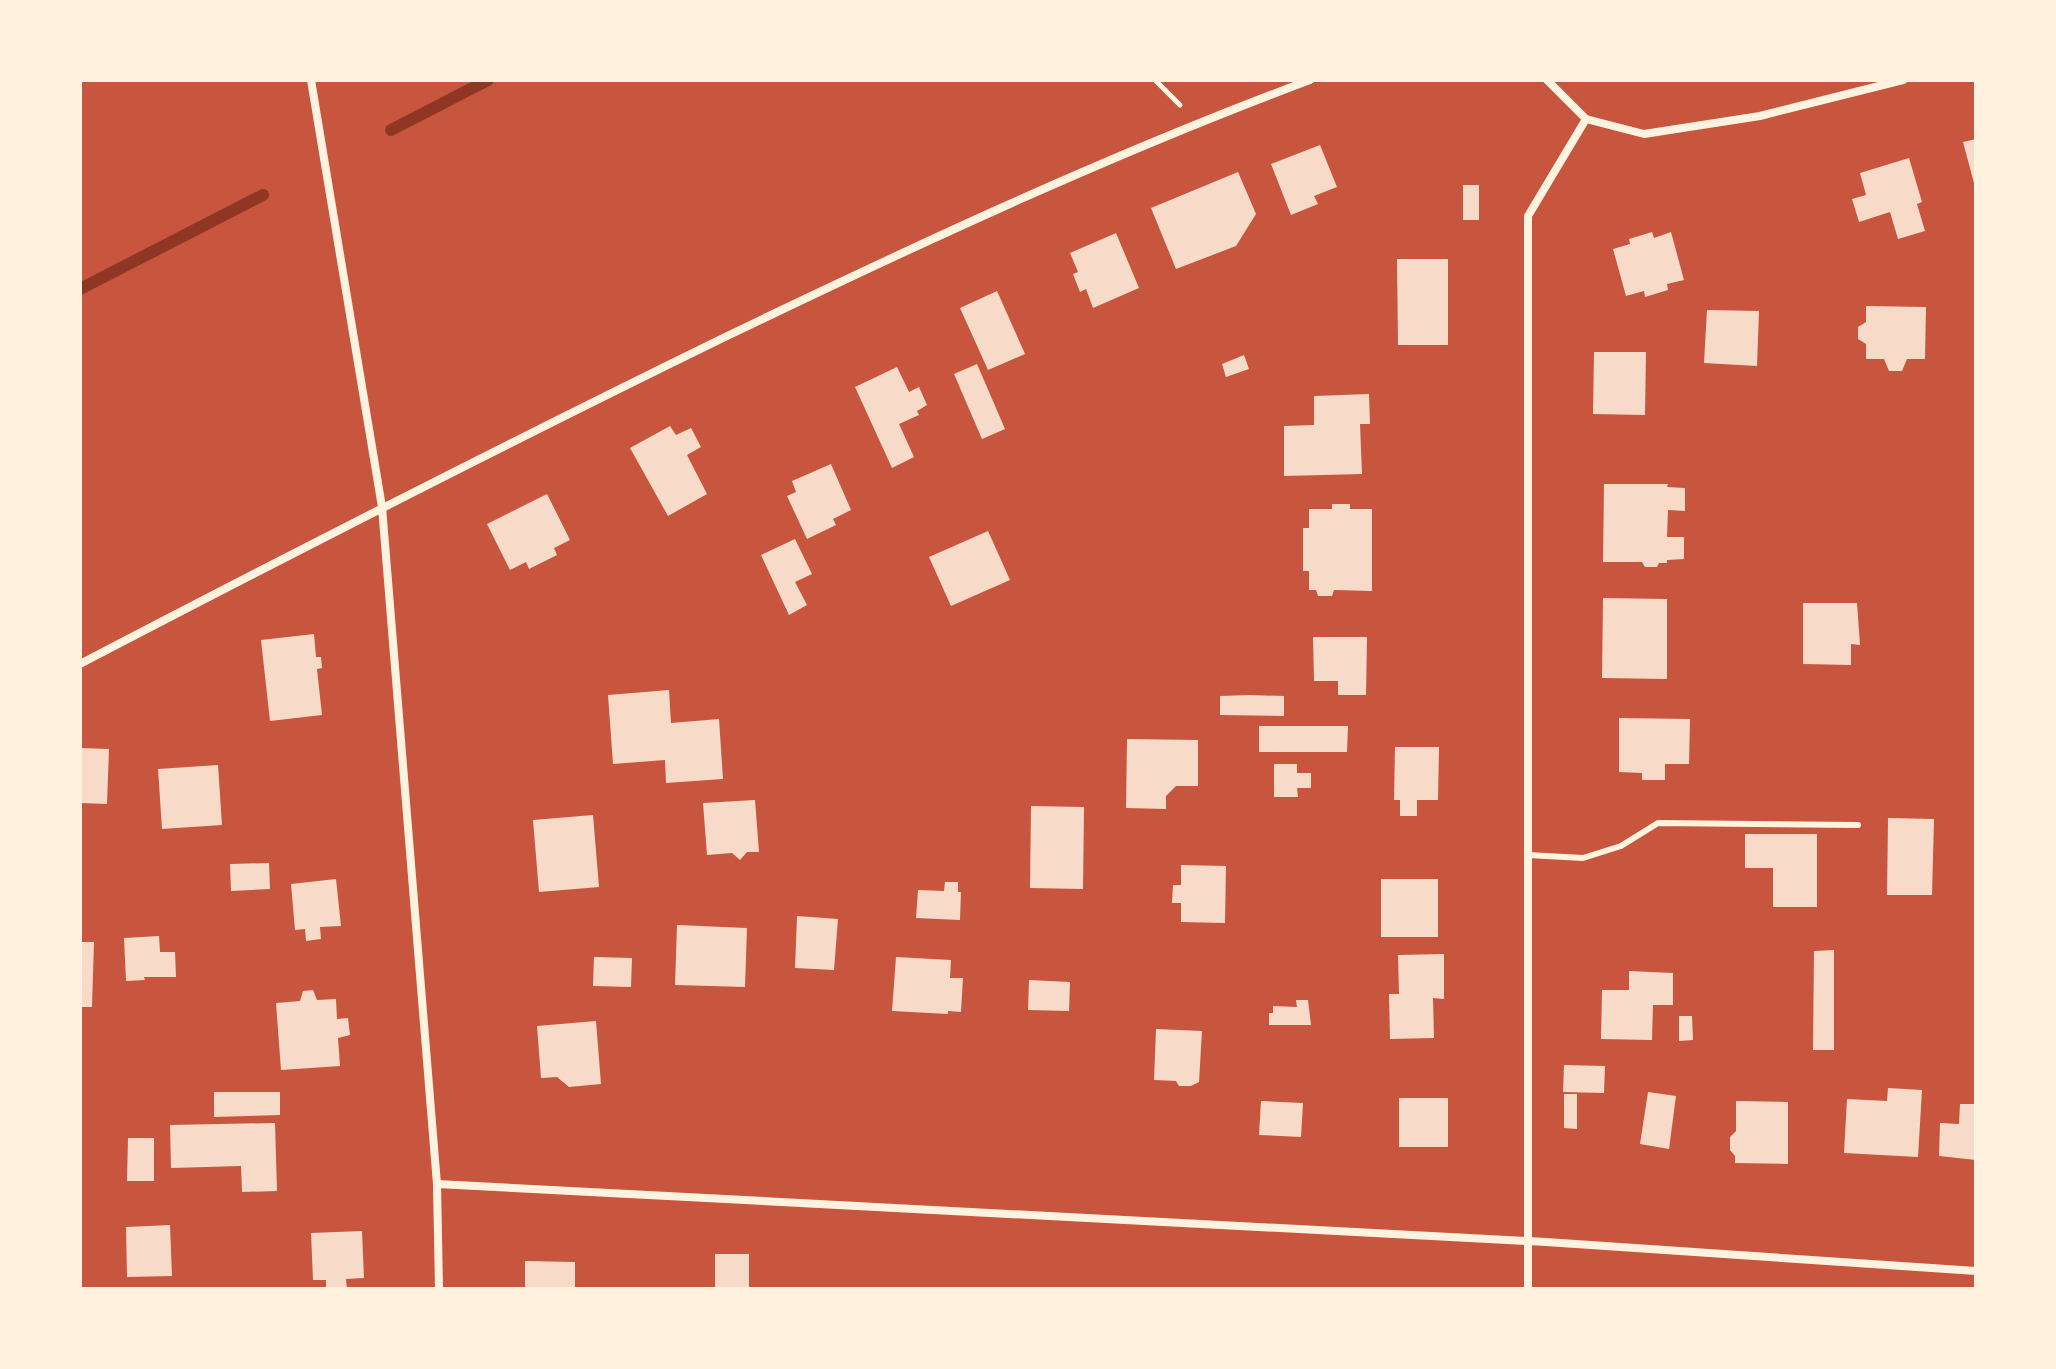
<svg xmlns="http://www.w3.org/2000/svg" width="2056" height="1369" font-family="Karla,sans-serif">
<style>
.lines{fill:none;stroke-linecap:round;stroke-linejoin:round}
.stream{stroke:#8f3625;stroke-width:12}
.building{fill:#f7dbc8}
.path{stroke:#fff3e0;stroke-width:5}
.service{stroke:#fff3e0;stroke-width:6}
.minor{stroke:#fff3e0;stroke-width:8}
</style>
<rect width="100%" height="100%" fill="#c8553d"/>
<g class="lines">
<g class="stream">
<path d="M391,130L488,80"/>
<path d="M80,289L263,195"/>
</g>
</g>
<g class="building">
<path d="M1976,139V187H1975L1963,142Z"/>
<path d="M1320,145L1337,187L1314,196L1318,204L1291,215L1271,164Z"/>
<path d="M1909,158L1922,202L1917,204L1925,231L1898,239L1890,212L1859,222L1852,199L1866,195L1860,173Z"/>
<path d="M1238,172L1256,214L1236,246L1176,269L1151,208Z"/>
<rect x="1463" y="185" width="16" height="35"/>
<path d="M1652,232L1654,238L1671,232L1684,280L1667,284L1668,290L1645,297L1644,291L1626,296L1613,249L1630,244L1629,239Z"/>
<path d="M1116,233L1139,288L1093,308L1086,289L1080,292L1073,274L1078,272L1070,253Z"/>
<path d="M1397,259H1448V345H1398Z"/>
<path d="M997,291L1025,354L988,370L960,308Z"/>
<path d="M1866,306L1926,307L1925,359H1907L1902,371H1889L1884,359H1866V344L1858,339V327L1866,322Z"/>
<path d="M1707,310L1759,311L1757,366L1704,363Z"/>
<path d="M1594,352H1646L1645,415L1593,414Z"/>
<path d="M1244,355L1249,369L1226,377L1222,364Z"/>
<path d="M977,364L1005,429L982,439L954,374Z"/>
<path d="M897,367L909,392L919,387L927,405L917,411L919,415L899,424L914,457L892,468L855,387Z"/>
<path d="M1369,394L1370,424H1360L1362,474L1284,476V426L1314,425V396Z"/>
<path d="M670,426L676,435L691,428L701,447L687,455L707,494L668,516L630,448Z"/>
<path d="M831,464L851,510L833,519L836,525L807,539L787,496L796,492L792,481Z"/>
<path d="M1604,484H1668L1667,487L1685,488V511L1668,510L1667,537H1684V559L1667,560V563H1659L1657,567H1645L1642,562H1603Z"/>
<path d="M547,494L570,540L554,548L557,555L529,569L526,562L510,570L487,524Z"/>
<path d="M1332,504H1350V509H1372V591L1334,590L1332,596H1318L1316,590H1309V571H1303V528H1309V509H1332Z"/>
<path d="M988,531L1010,580L951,606L929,557Z"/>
<path d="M795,539L812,574L795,582L807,605L789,615L761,555Z"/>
<path d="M1603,598L1667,599V679L1602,678Z"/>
<path d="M1803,603H1857L1860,645L1851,644V665L1803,664Z"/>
<path d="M314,634L316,657H321L322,668L317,669L322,715L270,721L261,640Z"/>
<path d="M1313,637H1367L1366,695H1338V681H1314Z"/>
<path d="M669,690L671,723L719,719L723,779L666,783L665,760L613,764L608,695Z"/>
<path d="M1249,695L1284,696V716L1220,715V696Z"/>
<path d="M1619,718L1690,719L1689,764H1665V780H1642V773L1619,772Z"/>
<path d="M1259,726H1348L1347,752H1259Z"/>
<path d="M1127,739L1198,740V786H1176L1166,796V809L1126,808Z"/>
<path d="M1395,747H1439L1438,800H1417V816H1400V800H1394Z"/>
<path d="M80,748L109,749L107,804L80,803Z"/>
<path d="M1274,764H1297V773H1311V788H1297L1298,797H1274Z"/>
<path d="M218,765L222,825L162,829L158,769Z"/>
<path d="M755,800L759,852H747L740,860L732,853L707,855L703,803Z"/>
<path d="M1031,806L1084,807L1083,889L1030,888Z"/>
<path d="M593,815L599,887L539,892L533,820Z"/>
<path d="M1888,818L1934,819L1932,895H1887Z"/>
<path d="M1745,834H1817V907H1773V868H1745Z"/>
<path d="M269,863L270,889L231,891L230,864Z"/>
<path d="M1181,865L1226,866L1225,923L1181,922V903H1172L1173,885H1181Z"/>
<path d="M336,879L341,926L320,927L321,939L306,941L305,929L295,930L291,884Z"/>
<rect x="1381" y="879" width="57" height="58"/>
<path d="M945,882H958V892H961L960,920L916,918L918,890L944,891Z"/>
<path d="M797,916L838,919L834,970L795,968Z"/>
<path d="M677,925L747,928L745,987L675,985Z"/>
<path d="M159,936L160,952H175L176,977H144L145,980L126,981L124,938Z"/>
<path d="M80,942H94L92,1007H80Z"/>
<path d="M1834,950V1050H1813L1814,951Z"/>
<path d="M1444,954V999L1433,998L1434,1038L1390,1039L1389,994H1399L1398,955Z"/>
<path d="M594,957L632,958L631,987L593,986Z"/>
<path d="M896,957L951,960L950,978H963L961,1012L948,1011V1014L892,1011Z"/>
<path d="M1629,971L1673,973V1005H1653L1652,1040L1601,1039L1602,990H1629Z"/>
<path d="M1029,980L1070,982L1069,1011L1028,1010Z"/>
<path d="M313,990L317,1000L336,999L337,1019L348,1018L350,1035L338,1038L340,1066L281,1070L276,1003L300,1001L303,991Z"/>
<path d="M1296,1000H1308L1311,1025H1269V1013H1273V1006L1297,1007Z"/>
<path d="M1679,1016H1692L1693,1040L1679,1041Z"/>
<path d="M596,1021L601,1084L569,1087L557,1077L541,1078L537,1026Z"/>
<path d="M1156,1029L1202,1031L1199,1082L1191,1086H1179L1176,1081L1154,1080Z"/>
<path d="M1564,1065L1605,1066L1604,1093L1563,1092Z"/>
<path d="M1888,1088L1922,1090L1918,1157L1844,1153L1847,1099L1887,1101Z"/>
<path d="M214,1092H280V1115L214,1117Z"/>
<path d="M1648,1092L1676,1096L1669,1149L1640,1144Z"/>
<path d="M1564,1094H1577V1129L1564,1128Z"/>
<rect x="1399" y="1098" width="49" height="49"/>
<path d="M1261,1101L1303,1103L1301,1137L1259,1135Z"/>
<path d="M1736,1101L1788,1102V1164L1735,1163V1156L1730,1150V1137L1736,1131Z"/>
<path d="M1960,1104H1976V1160L1939,1156L1940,1123L1959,1124Z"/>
<path d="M275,1123L277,1191L242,1192L241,1166L171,1168L170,1125Z"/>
<path d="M128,1138H154V1181H127Z"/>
<path d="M170,1225L172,1276L127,1277L126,1227Z"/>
<path d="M362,1231L364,1278L346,1279L347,1289H326V1280H313L311,1233Z"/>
<rect x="715" y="1254" width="34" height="34"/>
<path d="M525,1261L575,1262V1289H525Z"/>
</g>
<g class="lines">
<path class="path" d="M1155,80L1180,105"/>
<path class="service" d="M1528,855L1583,858L1621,846L1658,823L1858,825"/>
<g class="minor">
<path d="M311,80L382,507L437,1184L439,1289"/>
<path d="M1547,80L1586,119"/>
<path d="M1586,119L1644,134L1760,116L1903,80"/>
<path d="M80,664C293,553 506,444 721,339C914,246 1109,155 1310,80"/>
<path d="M437,1184L1546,1242L1976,1271"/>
<path d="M1528,1289V216L1586,119"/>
</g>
</g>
<rect width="2056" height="1369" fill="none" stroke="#fff3e0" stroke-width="164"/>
</svg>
